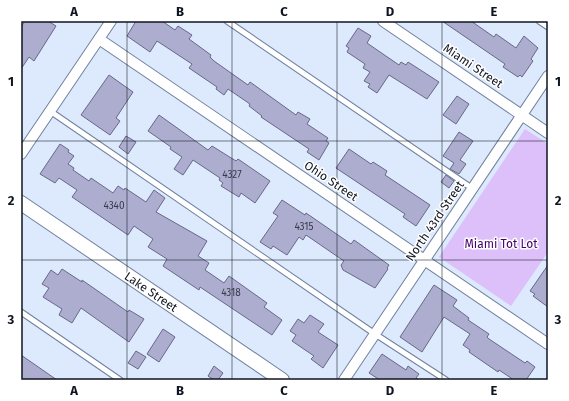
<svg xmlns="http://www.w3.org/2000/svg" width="569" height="401" font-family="'Fira Sans',sans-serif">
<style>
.green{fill:#ddc0f9}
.building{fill:#adaecf;stroke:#686887}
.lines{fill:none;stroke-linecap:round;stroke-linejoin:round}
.service-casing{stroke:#71829f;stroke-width:7}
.minor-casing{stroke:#71829f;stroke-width:12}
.secondary-casing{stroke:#71829f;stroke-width:16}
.service{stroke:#fff;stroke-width:5}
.minor{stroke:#fff;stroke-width:10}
.secondary{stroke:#fff;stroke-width:14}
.grid{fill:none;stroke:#0f1520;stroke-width:1;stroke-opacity:0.55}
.labels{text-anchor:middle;stroke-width:3;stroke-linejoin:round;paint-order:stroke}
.number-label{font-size:10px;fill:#363b4c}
.street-label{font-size:12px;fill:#0f1520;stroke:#fff}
.park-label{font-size:12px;fill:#46026b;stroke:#fff}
.neatline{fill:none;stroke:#0f1520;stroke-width:1.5}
.grid-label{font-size:13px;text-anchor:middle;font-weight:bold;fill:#0f1520}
</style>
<rect width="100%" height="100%" fill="#dde9fc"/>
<path class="green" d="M525,129L548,144V252L511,306L439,257Z"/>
<g class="building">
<path d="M25,21H48L56,26L34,61L29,57L21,69V27Z"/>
<path d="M136,21H162L175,30L178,26L192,35L189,39L211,55L210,57L214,61L248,85L250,82L296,115L298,112L310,119L307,124L328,138L326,141L329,143L319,160L307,152L309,149L261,117L262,116L249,106L250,104L228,89L224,95L216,89L217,87L189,68L192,64L157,41L150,52L127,36Z"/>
<path d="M442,21H471L494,37L496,34L516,48L524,36L538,48L531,59L533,61L522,77L520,75L518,77L503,67L505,64Z"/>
<path d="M358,28L371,36L367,43L399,65L401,62L406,65L408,62L439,82L427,99L389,75L377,93L368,87L370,84L364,81L370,72L363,68L365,64L347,52L349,48L346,46Z"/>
<path d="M109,75L133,92L116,118L120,121L110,135L81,115Z"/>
<path d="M457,96L469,104L456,124L443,115Z"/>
<path d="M159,115L208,150L212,146L236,161L238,159L270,181L255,203L241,193L239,197L221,186L223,183L219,180L220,178L193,160L183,175L174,169L182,157L170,149L171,147L148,131Z"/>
<path d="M459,132L473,141L460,160L466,164L459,174L450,169L454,163L443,156Z"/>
<path d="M126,136L136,142L128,154L119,147Z"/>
<path d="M60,144L69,150L68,152L74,156L68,164L74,168L73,170L89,181L91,178L113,193L118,186L124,190L125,188L146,202L154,190L165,198L156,212L207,241L198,256L209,263L205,270L224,283L229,276L267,303L264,307L282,320L272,335L200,287L199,290L163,266L167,259L148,247L153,239L134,226L128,235L72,197L77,190L59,178L55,183L40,174Z"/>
<path d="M349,149L371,164L373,162L387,171L385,175L430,205L416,226L403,217L405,214L336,168Z"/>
<path d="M446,175L454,181L449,188L441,182Z"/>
<path d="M282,200L305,215L306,213L351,244L354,240L389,265L387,268L388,269L375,288L343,270L341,265L344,261L306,235L303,240L299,237L287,255L273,246L271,249L260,242L278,216L273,213Z"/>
<path d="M548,265V307L533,296L535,294L530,291Z"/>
<path d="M62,269L82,282V280L128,312L129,310L144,319L129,342L81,308L72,323L59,315L62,309L43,297L49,288L42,284L51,270L58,275Z"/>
<path d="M434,285L457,300L453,306L469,318L468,320L489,334L487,337L489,339L525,363L527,361L535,367L526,380H514L499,370L498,372L469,352L470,350L463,345L470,334L444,317L422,352L400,337Z"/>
<path d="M310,315L324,324L318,332L338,345L323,368L311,359L314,356L292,341L296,335L290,331L298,319L304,323Z"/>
<path d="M163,329L175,337L159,362L147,354Z"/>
<path d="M136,351L146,357L138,369L128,363Z"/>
<path d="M382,354L406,370L408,366L419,374L416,378L419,380H380L369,373Z"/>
<path d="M21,355L57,380H21Z"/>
<path d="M214,366L223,373L218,380H214L208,376Z"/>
</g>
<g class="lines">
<defs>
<g id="service">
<path d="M227,21L473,189"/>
<path d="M539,21L548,27"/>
<path d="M50,111L375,334L446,380"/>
<path d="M21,312L120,380"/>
</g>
<g id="minor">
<path d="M383,21L548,133"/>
<path d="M99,39L548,344"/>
<path d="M21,154L111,21"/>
<path d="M344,380L548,76"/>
</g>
<path id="secondary" d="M21,203L282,380"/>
</defs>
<use href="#service" class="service-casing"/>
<use href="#minor" class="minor-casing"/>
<use href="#secondary" class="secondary-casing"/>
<use href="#service" class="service"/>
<use href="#minor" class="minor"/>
<use href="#secondary" class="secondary"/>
</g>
<path class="grid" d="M127,21V380M232,21V380M337,21V380M442,21V380M21,141H548M21,260H548"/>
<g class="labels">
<g class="number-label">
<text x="232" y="178">4327</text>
<text x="114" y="209">4340</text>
<text x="304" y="230">4315</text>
<text x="231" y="296">4318</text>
</g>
<g class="street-label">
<text transform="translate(473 66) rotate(34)" y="4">Miami Street</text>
<text transform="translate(331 181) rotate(34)" y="4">Ohio Street</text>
<text transform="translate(435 221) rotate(-56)" y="4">North 43rd Street</text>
<text transform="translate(151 292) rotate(34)" y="4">Lake Street</text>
</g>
<g class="park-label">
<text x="501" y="248">Miami Tot Lot</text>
</g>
</g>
<rect width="569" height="401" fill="none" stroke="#ffffff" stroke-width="44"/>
<rect x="22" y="22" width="525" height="357" class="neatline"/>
<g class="grid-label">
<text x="74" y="16">A</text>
<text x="180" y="16">B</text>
<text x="284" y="16">C</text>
<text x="390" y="16">D</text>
<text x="494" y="16">E</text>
<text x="11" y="86">1</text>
<text x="558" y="86">1</text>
<text x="11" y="205">2</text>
<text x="558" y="205">2</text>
<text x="11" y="324">3</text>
<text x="558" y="324">3</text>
<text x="74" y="395">A</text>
<text x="180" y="395">B</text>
<text x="284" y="395">C</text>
<text x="390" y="395">D</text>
<text x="494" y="395">E</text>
</g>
</svg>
